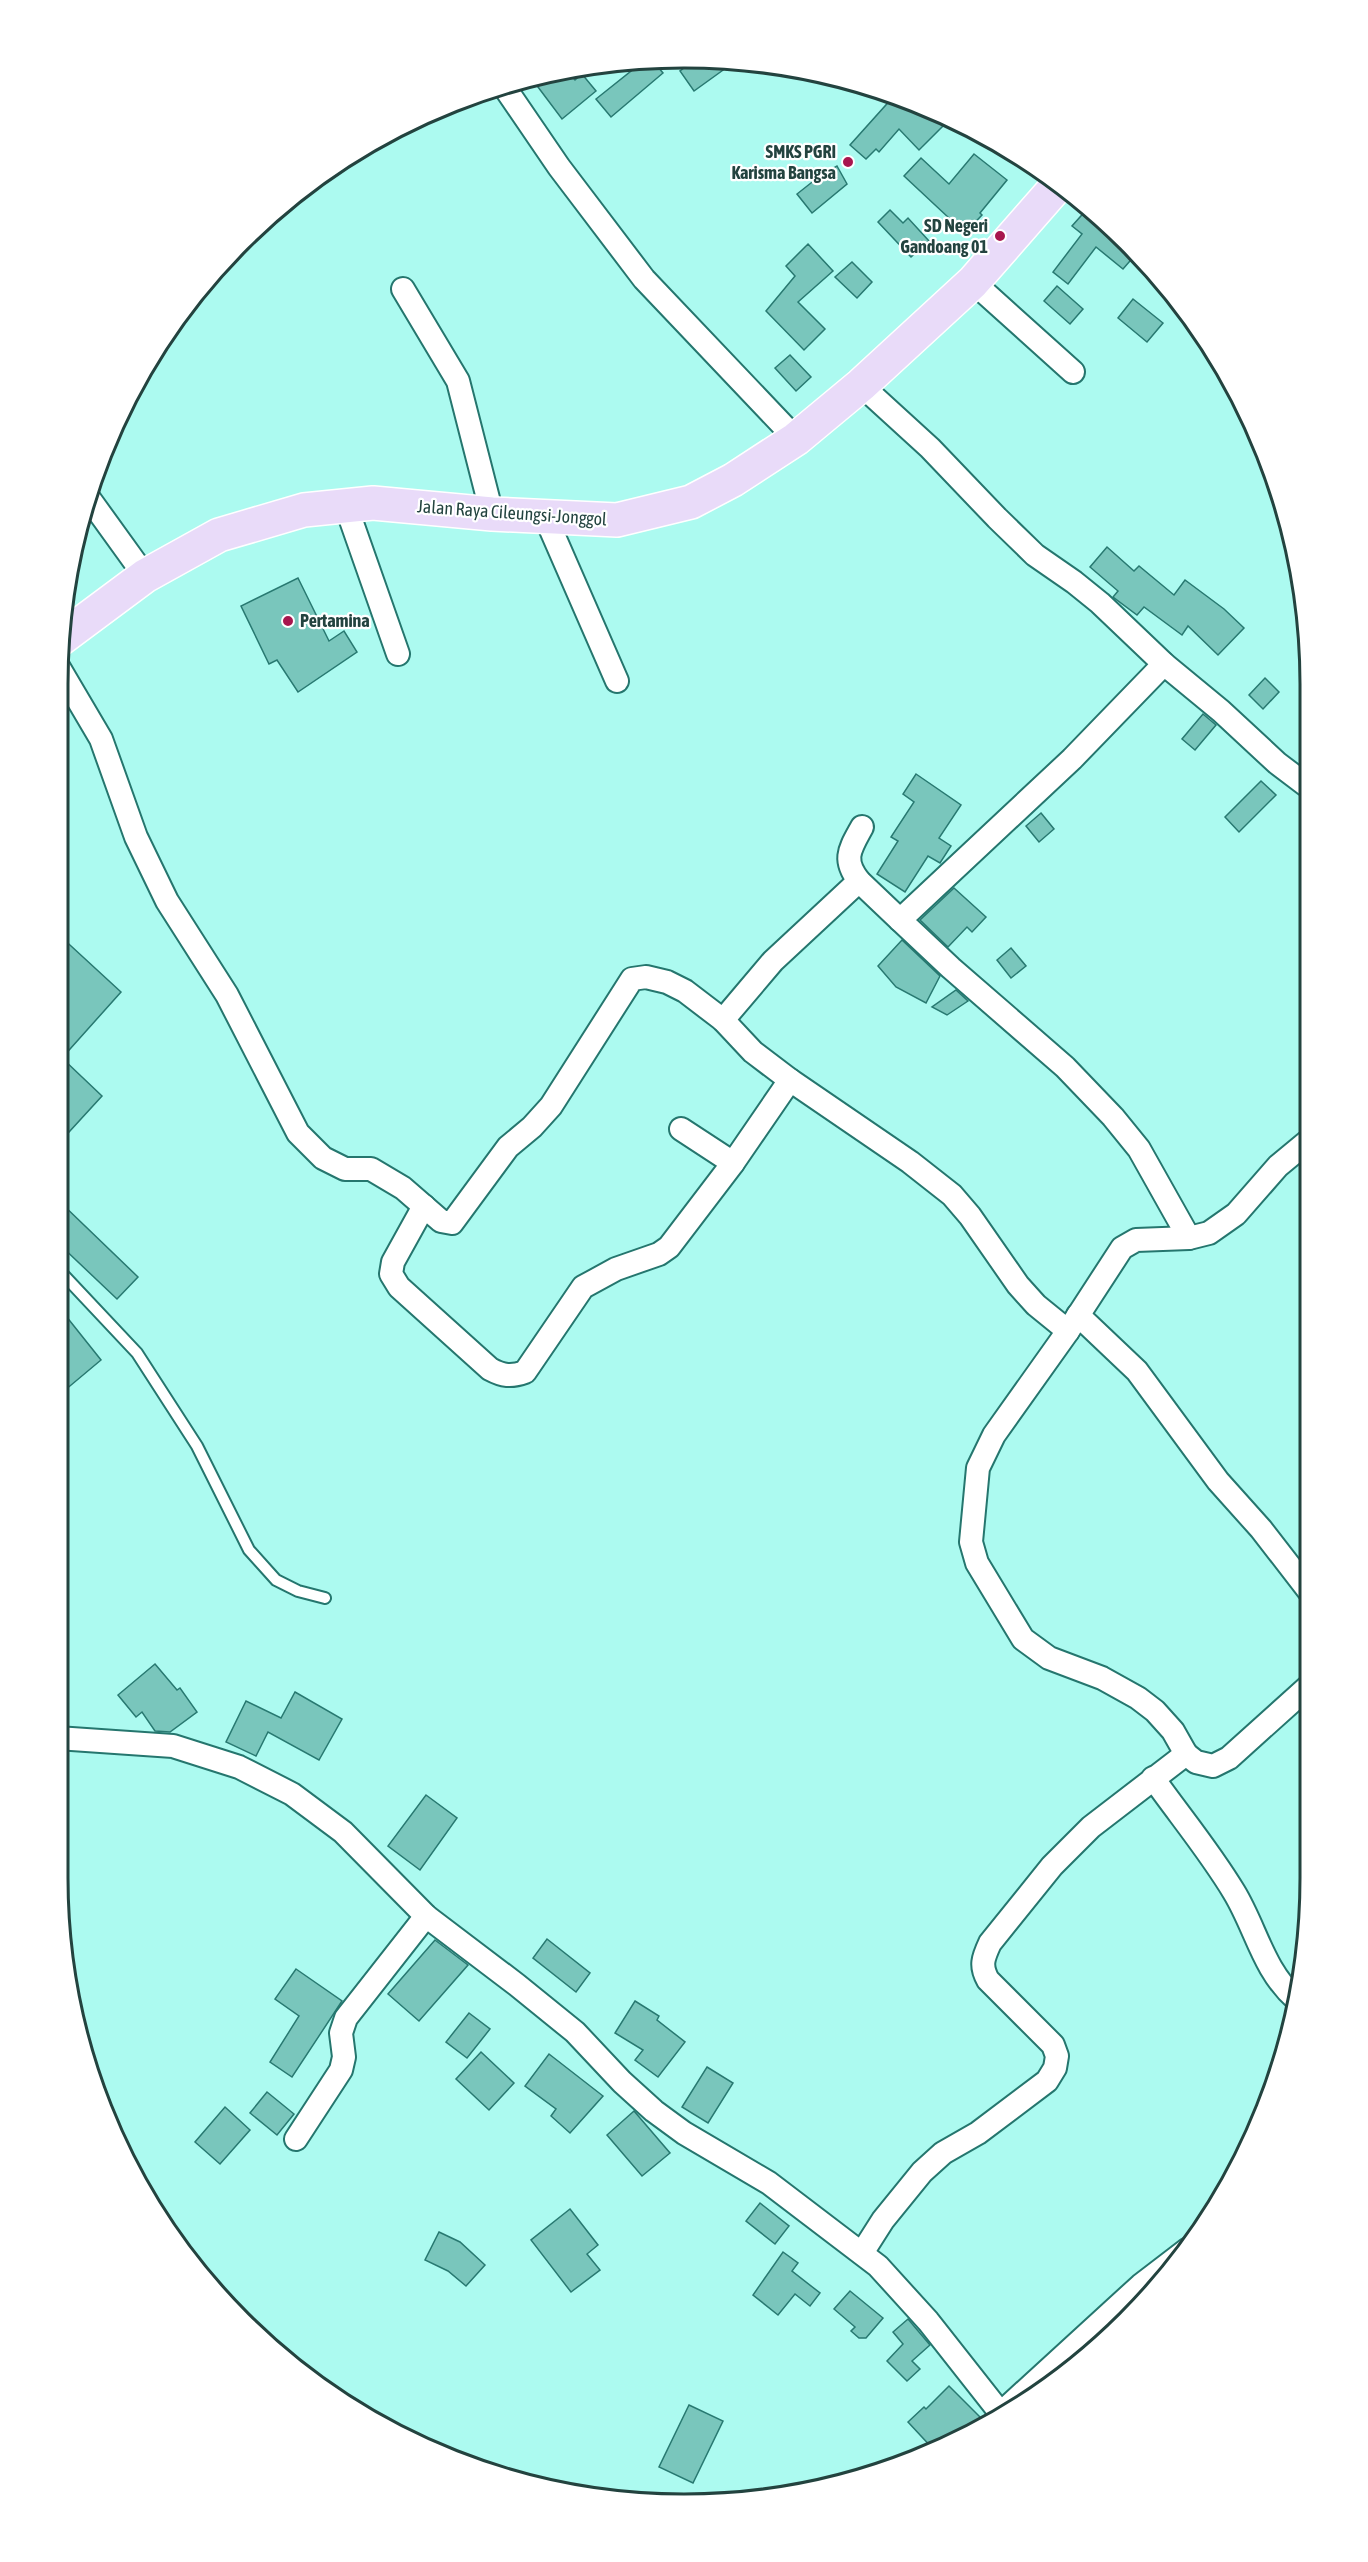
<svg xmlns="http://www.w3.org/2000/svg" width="1368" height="2562" font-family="'Asap Condensed',sans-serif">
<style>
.building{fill:#79c6bc;stroke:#287971;stroke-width:1.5}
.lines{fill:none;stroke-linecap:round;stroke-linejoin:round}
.service-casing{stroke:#25766e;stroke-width:14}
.minor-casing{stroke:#25766e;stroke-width:26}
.primary-casing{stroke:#fff;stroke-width:36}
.service{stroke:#fff;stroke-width:10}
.minor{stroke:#fff;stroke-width:22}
.primary{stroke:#e9dbf9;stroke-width:33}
.poi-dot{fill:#a8164e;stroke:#fff;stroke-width:2}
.labels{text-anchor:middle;stroke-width:4.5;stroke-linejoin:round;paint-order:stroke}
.poi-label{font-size:18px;font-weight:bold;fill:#23433f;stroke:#fff;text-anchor:end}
.street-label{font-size:18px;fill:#23433f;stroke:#fff}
.rim{fill:none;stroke:#23433f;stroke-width:3}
</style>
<rect width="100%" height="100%" fill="#acfaf0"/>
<g class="building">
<path d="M725,58L737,60L694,91L680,71L696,59Z"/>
<path d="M653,61L663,73L611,117L596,99L631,71L625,62Z"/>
<path d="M567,71L575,80L582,74L596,91L562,119L535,83L543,76Z"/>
<path d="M894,96L951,118L919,150L899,129L879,152L876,149L866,159L850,145Z"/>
<path d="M974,154L1007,180L980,213L982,215L965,233L904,176L921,158L949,184Z"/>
<path d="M837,166L847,184L812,213L797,194L821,175Z"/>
<path d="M1089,207L1097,212L1136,254L1123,269L1096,247L1068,284L1053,272L1082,234L1072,226Z"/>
<path d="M890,210L903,223L908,218L929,241L911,257L878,222Z"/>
<path d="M808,244L833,271L798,302L825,329L804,350L766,311L795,276L786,266Z"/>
<path d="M852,262L872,282L857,298L835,277Z"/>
<path d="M1057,286L1083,309L1070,324L1044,301Z"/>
<path d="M1133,299L1163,323L1147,342L1118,318Z"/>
<path d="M790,355L811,377L796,391L775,368Z"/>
<path d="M1107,547L1134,571L1139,566L1174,595L1185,580L1224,609L1244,628L1218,655L1188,626L1182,635L1144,607L1137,615L1113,597L1118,591L1090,567Z"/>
<path d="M298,578L329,641L344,631L357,652L298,692L277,660L269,664L241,606Z"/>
<path d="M1265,678L1279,692L1263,709L1249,695Z"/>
<path d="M1203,714L1216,725L1195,750L1182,739Z"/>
<path d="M916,774L961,805L939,838L951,846L940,863L928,856L905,892L877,874L898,841L891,837L914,802L903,794Z"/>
<path d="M1261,781L1276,795L1239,832L1225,817Z"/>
<path d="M1041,813L1054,829L1039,842L1026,826Z"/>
<path d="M954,888L986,917L972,932L967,927L948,947L920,920Z"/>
<path d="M58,934L121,992L62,1058L102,1096L58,1144Z"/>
<path d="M902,940L940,976L926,1003L896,987L878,966Z"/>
<path d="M1011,948L1026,966L1011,978L997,960Z"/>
<path d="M956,990L968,1001L947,1015L932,1007Z"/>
<path d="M58,1200L138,1277L117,1299L58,1243Z"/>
<path d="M58,1306L101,1360L58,1396Z"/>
<path d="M155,1664L177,1690L180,1688L197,1712L170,1732L155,1731L142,1712L136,1717L118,1695Z"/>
<path d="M295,1692L342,1719L319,1760L268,1732L256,1756L226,1742L246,1701L281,1718Z"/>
<path d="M426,1795L457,1818L420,1870L388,1846Z"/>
<path d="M547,1939L590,1973L576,1992L533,1958Z"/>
<path d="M435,1940L468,1965L419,2021L388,1994Z"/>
<path d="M296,1969L342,2001L292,2077L270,2062L299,2016L275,1999Z"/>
<path d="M635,2001L659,2016L657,2020L685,2042L658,2077L635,2060L643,2050L615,2033Z"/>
<path d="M469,2013L490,2029L467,2058L446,2042Z"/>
<path d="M481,2052L514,2083L489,2110L456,2079Z"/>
<path d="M549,2054L603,2096L570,2133L551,2116L556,2109L525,2086Z"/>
<path d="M707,2067L733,2083L708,2123L682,2107Z"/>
<path d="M267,2092L294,2114L277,2135L250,2113Z"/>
<path d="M225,2107L250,2130L220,2164L195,2142Z"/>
<path d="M634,2111L670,2153L642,2176L607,2135Z"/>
<path d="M760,2203L789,2226L775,2244L746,2221Z"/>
<path d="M570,2209L598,2245L587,2254L600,2270L571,2292L531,2240Z"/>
<path d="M439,2232L460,2242L485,2265L466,2286L448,2271L425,2260Z"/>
<path d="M783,2252L798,2263L792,2271L820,2293L810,2306L795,2294L778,2315L753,2295Z"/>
<path d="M850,2291L883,2318L866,2338H859L851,2331L855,2327L834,2309Z"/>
<path d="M908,2319L930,2345L912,2361L920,2369L907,2381L887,2361L903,2344L893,2332Z"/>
<path d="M949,2386L987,2424L935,2451L908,2422L924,2407L926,2409Z"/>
<path d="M689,2405L723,2421L693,2483L659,2467Z"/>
</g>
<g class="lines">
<defs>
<path id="service" d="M58,1269L137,1353L197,1446L249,1550L276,1580L298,1591L325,1598"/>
<g id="minor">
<path d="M503,85L559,167L644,279L796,439"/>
<path d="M973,282L1073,372"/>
<path d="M403,289L458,381L492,514"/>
<path d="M861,385L930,448L997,518L1035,555L1074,582L1100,603L1164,664L1221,711L1277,763L1306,785"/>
<path d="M88,497L145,576"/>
<path d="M346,506L398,654"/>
<path d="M545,516L617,681"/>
<path d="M1164,664L1072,759L900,920L951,968L1065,1067L1113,1117L1139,1149L1189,1238"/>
<path d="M58,666L101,739L136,837L167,901L227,995L298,1133L323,1158L345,1169H371L403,1188L441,1221L452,1223L508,1147L532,1127L551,1106L632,979L646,977L667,982L685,991L723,1020L753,1052L790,1080"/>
<path d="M859,881C842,859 850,849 862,827"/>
<path d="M723,1020L773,961L859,881L900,920"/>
<path d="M681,1129L733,1163"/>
<path d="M424,1206L393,1262L391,1274L399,1287L490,1369C503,1376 511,1377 525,1372L583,1287L616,1269L659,1254L669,1247L733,1163L790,1080L910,1162L952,1195L970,1216L1018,1285L1036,1305L1068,1331"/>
<path d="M1078,1315L1137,1371L1218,1481L1261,1529L1309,1591"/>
<path d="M57,1738L173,1746L239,1767L292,1794L343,1832L426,1916L517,1985L575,2032L622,2082L654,2111L684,2133L769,2183L878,2266L928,2321L1002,2415"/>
<path d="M1186,1754L1173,1731L1155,1711L1138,1698L1102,1678L1049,1658L1023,1639L977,1563L971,1542L978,1468L994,1435L1068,1331L1122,1248L1136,1240L1189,1238L1209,1233L1236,1214L1278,1166L1307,1142"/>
<path d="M1153,1778C1180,1816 1210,1852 1234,1892C1256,1928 1263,1970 1296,1999"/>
<path d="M296,2139L341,2070L344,2057L341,2033L346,2018L426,1916"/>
<path d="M862,2253L883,2220L922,2172L943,2153L978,2133L1047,2081L1055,2068L1057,2056L1053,2045L988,1980C980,1966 983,1958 990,1943L1052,1866L1091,1827L1186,1754L1196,1762L1213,1766L1229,1758L1309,1686"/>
<path d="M1001,2413L1141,2285L1188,2249"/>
</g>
<path id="primary" d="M59,640L145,576L219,535L304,510L373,503L492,514L617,520L691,502L733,480L796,439L861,385L973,282L1057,186"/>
</defs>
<use href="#service" class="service-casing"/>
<use href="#minor" class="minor-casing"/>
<use href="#primary" class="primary-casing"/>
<use href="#service" class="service"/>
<use href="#minor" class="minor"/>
<use href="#primary" class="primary"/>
</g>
<g class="poi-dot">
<circle cx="848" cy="162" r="6"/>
<circle cx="1000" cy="236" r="6"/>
<circle cx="288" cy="621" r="6"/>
</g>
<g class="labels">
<g class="poi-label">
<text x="836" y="158">SMKS PGRI<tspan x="836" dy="21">Karisma Bangsa</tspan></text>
<text x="988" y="232">SD Negeri<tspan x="988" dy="21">Gandoang 01</tspan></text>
<text x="300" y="627" text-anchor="start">Pertamina</text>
</g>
<g class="street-label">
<text transform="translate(512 513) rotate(4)" y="6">Jalan Raya Cileungsi-Jonggol</text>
</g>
</g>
<path d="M0 0H1368V2562H0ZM684 68H684A616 616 0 0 1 1300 684V1878A616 616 0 0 1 684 2494H684A616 616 0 0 1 68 1878V684A616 616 0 0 1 684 68Z" fill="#fff" fill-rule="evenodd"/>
<path class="rim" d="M684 68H684A616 616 0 0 1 1300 684V1878A616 616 0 0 1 684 2494H684A616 616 0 0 1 68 1878V684A616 616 0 0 1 684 68Z"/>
</svg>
